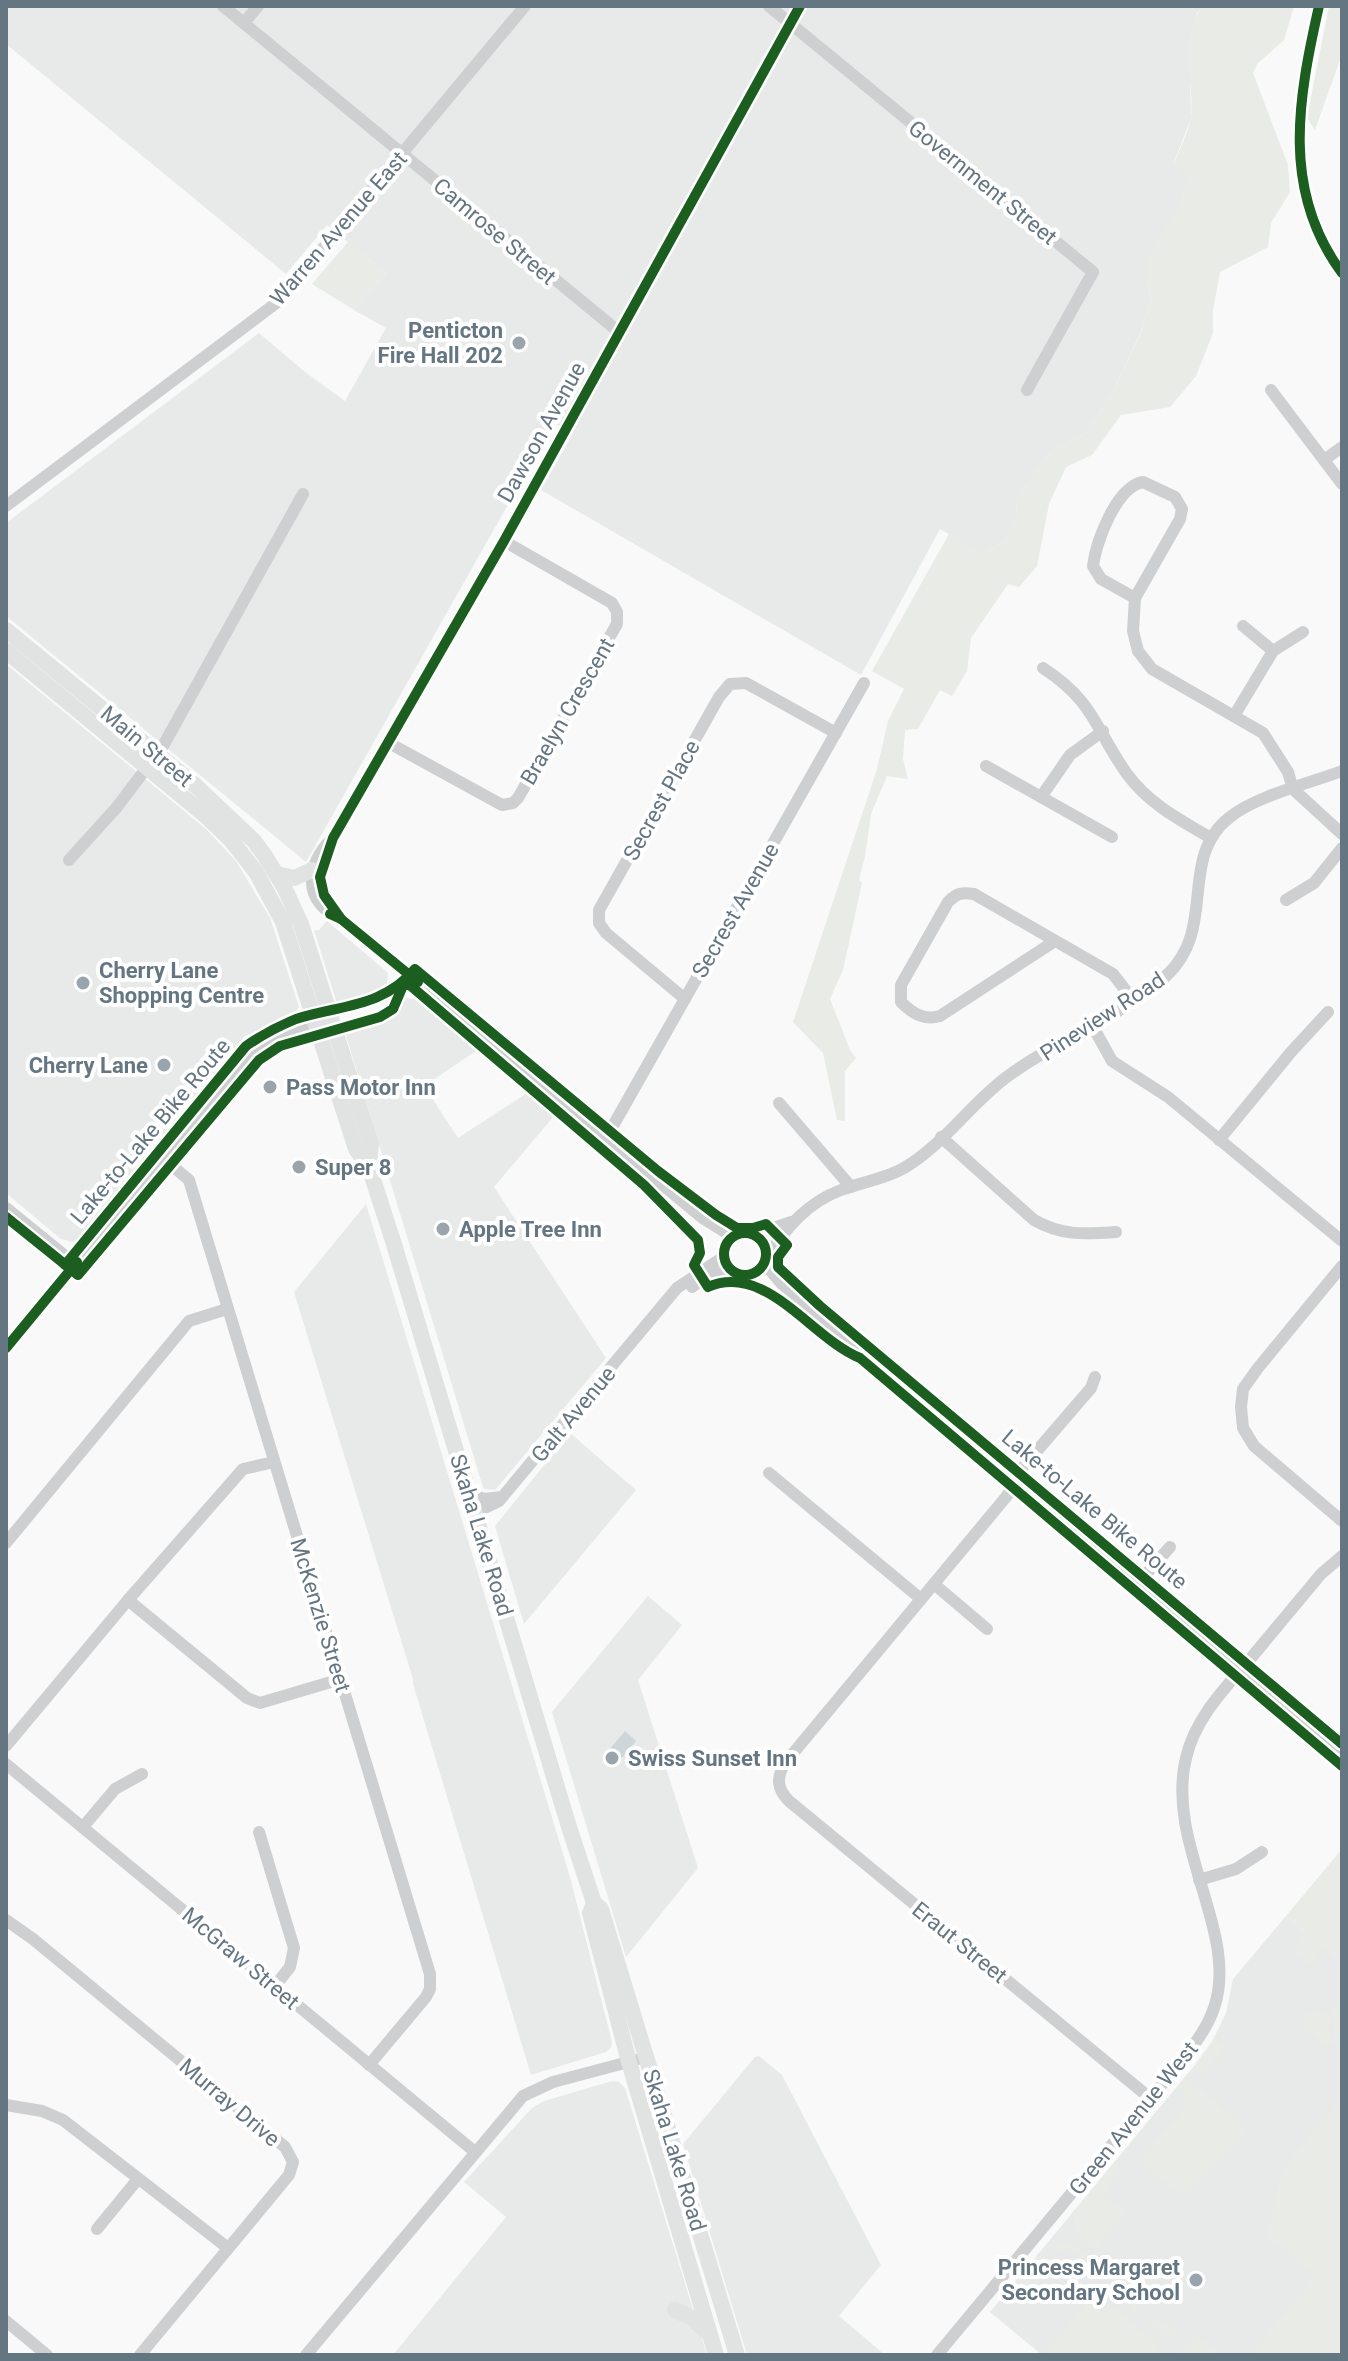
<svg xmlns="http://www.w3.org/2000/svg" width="1348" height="2361" font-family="Roboto,sans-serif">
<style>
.built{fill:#e8e9e9}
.green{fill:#e8ebe6}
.water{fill:#ced6d9}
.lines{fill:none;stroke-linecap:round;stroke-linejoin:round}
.minor{stroke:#cecfd0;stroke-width:12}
.major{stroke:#e1e2e2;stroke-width:16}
.cycleway-casing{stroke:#fff;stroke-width:15}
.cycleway{stroke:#1b5e20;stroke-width:10}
.poi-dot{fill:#99a4ac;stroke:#fff;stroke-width:3}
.labels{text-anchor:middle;stroke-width:8;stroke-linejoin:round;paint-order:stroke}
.street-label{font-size:22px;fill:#657683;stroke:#fff}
.poi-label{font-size:22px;font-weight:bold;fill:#657683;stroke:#fff;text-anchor:start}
</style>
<rect width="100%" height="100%" fill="#f9f9f9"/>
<g class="built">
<path d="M6,6H1204L1197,13L1189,39L1191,118L1173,165L1189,173L1180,206L1147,282L1151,300L1139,336L1112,393L1086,433L1049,453L1016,500L1017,519L1003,542L984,553L980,552L940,529L861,675L541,490L573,433L554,423L306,862L6,616V523L259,333L305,372L345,401L386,328L354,310L386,273L327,225L286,274L6,44Z"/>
<path d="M6,664L206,829L236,861L270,918L299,1007L291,1017L245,1036L79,1238L73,1242L61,1239L6,1193Z"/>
<path d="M327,921L388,973L387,985L373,996L343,1005L337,1004L314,930H319Z"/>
<path d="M407,998L420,1000L479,1049L424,1086L458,1138L527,1093L554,1116L494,1187L606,1358L495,1490L484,1489L482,1484L348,1042L346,1034L349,1027L385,1015Z"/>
<path d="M366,1204L570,1877L612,2042L611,2048L606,2052L531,2075L413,1684V1679L294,1292Z"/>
<path d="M570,1433L636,1490L524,1624L495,1526Z"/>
<path d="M648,1596L682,1625L638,1680L698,1868L626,1957L552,1712Z"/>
<path d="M1286,1916L1342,1962V2355H1042L990,2312L1209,2048L1226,2013L1233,1979Z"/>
<path d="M759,2056L782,2075L881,2265L839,2316L885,2355H747L683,2144L755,2057Z"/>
<path d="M612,2081L619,2082L625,2088L707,2355H393L506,2217L464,2182L532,2108L544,2101Z"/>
</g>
<g class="green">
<path d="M1204,6H1294L1284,40L1257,64L1253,73L1288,165L1290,192L1271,223L1268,247L1220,272L1213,310V333L1196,376L1170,407L1121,415L1092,455L1066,467L1049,504L1037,566L1019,587L1008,584L971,638L967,671L952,696L940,690L918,729L905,730L903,759L908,779L887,776L871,814L865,857L859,880L862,883L843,970L830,999L850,1050L856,1058L845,1071V1121L837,1120L823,1053L793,1022L877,769L888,721L904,689L872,671L949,534L984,553L1003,542L1017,519L1016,500L1049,453L1086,433L1112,393L1139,337L1151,300L1147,282L1149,254L1180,206L1188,174L1173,166C1179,150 1188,133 1191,117C1195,83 1175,33 1204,6Z"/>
<path d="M1329,6H1342V54L1315,130L1307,118Z"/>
<path d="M348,242L386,273L354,310L312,284Z"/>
<path d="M1342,1849V1962L1325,1948L1310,1965L1292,1949L1306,1932L1286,1916Z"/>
<path d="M1342,2008V2049L1336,2050L1332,2009Z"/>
<path d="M1319,2009L1330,2018L1328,2031L1333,2041L1322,2047L1315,2037L1304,2028L1305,2015Z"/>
<path d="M1214,2039L1227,2045L1204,2074L1194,2066Z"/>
<path d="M1185,2077L1241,2123L1245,2131L1242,2140L1192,2190L1179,2194L1138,2161L1187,2105L1181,2100L1185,2095L1177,2087Z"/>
<path d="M1342,2098V2355H1250L1315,2276L1267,2236L1282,2170Z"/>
<path d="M1116,2160L1120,2172L1104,2192L1096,2185Z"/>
<path d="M1094,2187L1126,2213L1095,2250L1074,2233L1076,2230L1072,2220L1075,2217L1072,2214Z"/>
<path d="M1068,2240L1119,2282L1116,2285L1070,2248L1064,2254L1053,2244L1062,2241L1065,2243Z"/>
<path d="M1041,2252L1057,2263L1051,2270L1044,2264L1010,2304L1000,2300Z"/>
<path d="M1126,2288L1138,2298L1137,2315L1118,2298Z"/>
<path d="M1088,2301L1105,2314L1112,2306L1157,2343L1161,2355H1043Z"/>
<path d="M1150,2321H1165L1181,2333C1167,2343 1159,2332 1148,2323Z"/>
<path d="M1196,2334L1221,2355H1175Z"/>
</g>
<path class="water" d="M625,1731L636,1741L620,1760L609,1750Z"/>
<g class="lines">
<g class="minor">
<path d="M223,6L619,332"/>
<path d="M769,6L1093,272L1027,390"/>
<path d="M1319,6C1298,99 1281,191 1342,273"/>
<path d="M244,23L258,6"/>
<path d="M1271,390L1342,484"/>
<path d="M1324,460L1342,447"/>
<path d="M6,506L279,301L525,6"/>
<path d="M1135,598L1101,579L1093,566C1096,542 1116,487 1143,482L1175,497L1182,509L1180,519L1135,598L1133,631L1138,651L1152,669L1263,733L1288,772L1293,789L1342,834"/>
<path d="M1243,626L1273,651"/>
<path d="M1043,668C1095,702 1095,729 1127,774C1149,804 1180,820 1211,838"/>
<path d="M1234,716L1273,651L1303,632"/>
<path d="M389,743L502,805L513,803L518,798L617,624V612L612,603L504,541"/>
<path d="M986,766L1112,837"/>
<path d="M1041,797L1070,755L1103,731"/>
<path d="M333,838C305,864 302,902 341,919L704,1219L733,1237"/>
<path d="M69,860L117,807L163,746L303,494"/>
<path d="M1286,900L1314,883L1342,848"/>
<path d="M341,919L324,895L320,877L333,838L504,541L800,6"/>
<path d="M1055,941L940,1016C924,1021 912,1013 901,1002V985L948,902C957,893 962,892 974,894L1113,974L1133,1000"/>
<path d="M685,999L606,933L599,923V910L719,697L730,684L746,683L836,733"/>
<path d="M1092,1025L1112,1061L1168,1097L1342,1241"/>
<path d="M779,1103L851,1187"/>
<path d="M604,1136L614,1124L864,683"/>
<path d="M941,1137L1034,1220C1062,1236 1084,1234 1116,1232"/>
<path d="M1219,1140L1291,1052L1328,1012"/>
<path d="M163,1158L189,1180L430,1974V1989L426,1997L369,2065"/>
<path d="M6,1208L75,1264"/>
<circle cx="745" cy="1254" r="21"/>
<path d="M754,1235L791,1222"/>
<path d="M766,1257C787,1228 806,1203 841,1190C862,1182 885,1179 904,1168C942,1146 969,1106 1004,1079C1055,1040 1120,1019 1167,975C1218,927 1177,858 1230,817C1256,796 1310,783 1342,771"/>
<path d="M764,1263L782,1284L1342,1753"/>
<path d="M1342,1266L1258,1368L1243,1389L1241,1407L1243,1428L1254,1446L1342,1521"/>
<path d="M692,1287L704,1278L732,1270"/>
<path d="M6,1348L245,1057C269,1035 300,1028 331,1020"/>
<path d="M1095,1377L1091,1388L1023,1467L1017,1481L1006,1497L785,1763C776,1778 777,1789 789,1801L1150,2098"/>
<path d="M769,1473L921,1599"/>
<path d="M470,1494L484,1499L502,1497"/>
<path d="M476,1512L499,1501L677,1288L725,1256"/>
<path d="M6,1543L189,1321L227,1309"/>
<path d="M1139,1582L1170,1547"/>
<path d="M934,1584L987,1629"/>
<path d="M128,1600L247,1698L260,1703L341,1679"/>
<path d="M6,1746L128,1600L243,1469L274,1462"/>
<path d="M6,1764L475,2152"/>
<path d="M83,1827L115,1789L142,1774"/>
<path d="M259,1832L294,1948L290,1967L275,1986"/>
<path d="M1199,1880L1236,1869L1262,1852"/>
<path d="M6,1920L33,1939L285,2147L293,2162L289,2175L140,2355"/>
<path d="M6,2105L42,2111L63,2120L228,2248"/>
<path d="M97,2229L138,2179"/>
<path d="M6,2321L47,2355"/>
<path d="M306,2355L523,2096L553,2082L636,2060"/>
<path d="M937,2355L1179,2064C1193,2046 1207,2029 1214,2008C1240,1933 1165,1844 1186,1758C1195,1718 1225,1688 1251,1658C1274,1630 1298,1602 1321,1574L1342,1556"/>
</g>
<g class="major">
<path d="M6,630L196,786L254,841L265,856L284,887L301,924L371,1144L369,1167"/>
<path d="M6,651L206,816L231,840L256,872L283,922L356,1149L369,1167L393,1241L569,1827L594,1903L601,1909L737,2355"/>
<path d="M277,874L294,878L312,870"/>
<path d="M594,1903L590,1913L629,2062L716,2355"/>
<path d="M675,2310L692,2318L707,2332"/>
</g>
<defs>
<g id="cycleway">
<path d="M1319,6C1298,99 1281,191 1342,273"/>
<path d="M330,914L341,919L418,982"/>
<path d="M341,919L324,895L320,877L333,838L504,541L800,6"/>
<path d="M6,1217L78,1275L259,1060L280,1046L380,1017L393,1009L405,981L644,1185L698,1240L700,1253L694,1265L708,1287C766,1262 811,1338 860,1358L1342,1766"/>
<circle cx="745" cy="1254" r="21"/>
<path d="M65,1265L246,1046C262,1035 279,1026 296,1019C340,1005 384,1007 415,969L658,1171L716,1215L737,1228H753L766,1224L787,1245L778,1257V1267L820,1306L1342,1744"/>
<path d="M6,1348L77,1262"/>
</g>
</defs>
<use href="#cycleway" class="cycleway-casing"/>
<use href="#cycleway" class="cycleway"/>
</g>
<g class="poi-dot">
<circle cx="519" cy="343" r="8"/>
<circle cx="83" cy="983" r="8"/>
<circle cx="164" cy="1065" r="8"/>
<circle cx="270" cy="1087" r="8"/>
<circle cx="299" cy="1167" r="8"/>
<circle cx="443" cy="1229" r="8"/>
<circle cx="612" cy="1758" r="8"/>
<circle cx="1196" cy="2280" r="8"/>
</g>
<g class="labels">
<g class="street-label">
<text transform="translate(983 182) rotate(39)" y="8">Government Street</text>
<text transform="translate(338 228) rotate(-49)" y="8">Warren Avenue East</text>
<text transform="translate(495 231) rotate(40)" y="8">Camrose Street</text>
<text transform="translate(541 432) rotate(-61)" y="8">Dawson Avenue</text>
<text transform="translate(567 711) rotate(-60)" y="8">Braelyn Crescent</text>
<text transform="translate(147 746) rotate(40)" y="8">Main Street</text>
<text transform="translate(661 800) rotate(-61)" y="8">Secrest Place</text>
<text transform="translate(735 910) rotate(-60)" y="8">Secrest Avenue</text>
<text transform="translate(1102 1016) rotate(-33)" y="8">Pineview Road</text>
<text transform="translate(150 1131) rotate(-50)" y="8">Lake-to-Lake Bike Route</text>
<text transform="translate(573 1414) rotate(-50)" y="8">Galt Avenue</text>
<text transform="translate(1095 1509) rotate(40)" y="8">Lake-to-Lake Bike Route</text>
<text transform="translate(482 1535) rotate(73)" y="8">Skaha Lake Road</text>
<text transform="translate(321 1615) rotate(73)" y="8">McKenzie Street</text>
<text transform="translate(960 1942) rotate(39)" y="8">Eraut Street</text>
<text transform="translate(241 1958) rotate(40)" y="8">McGraw Street</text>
<text transform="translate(230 2102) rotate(40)" y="8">Murray Drive</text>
<text transform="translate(1133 2118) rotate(-51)" y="8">Green Avenue West</text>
<text transform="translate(675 2150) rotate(73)" y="8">Skaha Lake Road</text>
</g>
<g class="poi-label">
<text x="503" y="338" text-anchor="end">Penticton<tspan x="503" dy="25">Fire Hall 202</tspan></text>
<text x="99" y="978">Cherry Lane<tspan x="99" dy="25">Shopping Centre</tspan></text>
<text x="148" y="1073" text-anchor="end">Cherry Lane</text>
<text x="286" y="1095">Pass Motor Inn</text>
<text x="315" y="1175">Super 8</text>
<text x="459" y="1237">Apple Tree Inn</text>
<text x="628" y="1766">Swiss Sunset Inn</text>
<text x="1180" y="2275" text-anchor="end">Princess Margaret<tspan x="1180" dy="25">Secondary School</tspan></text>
</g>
</g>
<rect width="1348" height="2361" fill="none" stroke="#657683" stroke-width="16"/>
</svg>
